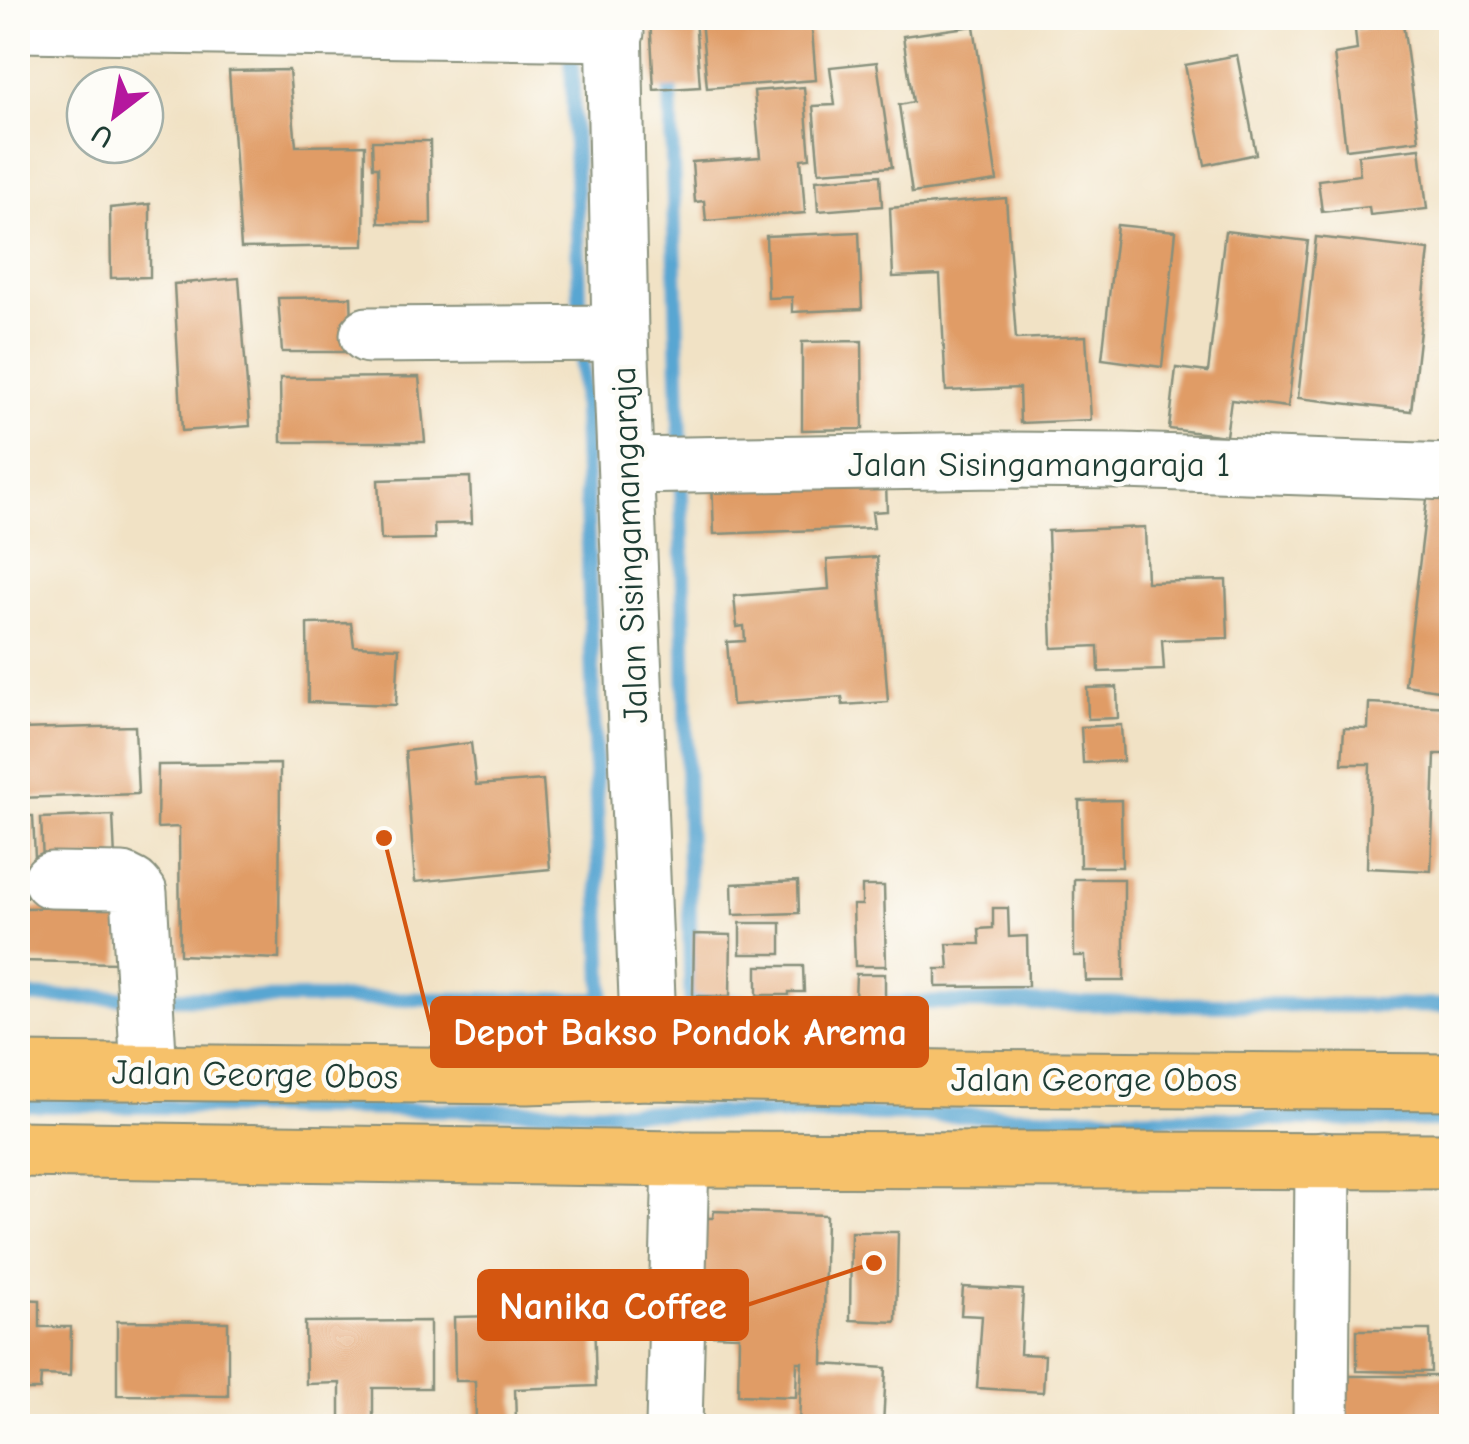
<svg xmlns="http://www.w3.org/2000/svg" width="1469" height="1444" font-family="'Comic Neue',sans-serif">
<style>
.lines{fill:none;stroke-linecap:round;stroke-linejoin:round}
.stream{stroke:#59a6d2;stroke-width:15}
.building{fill:#e09c66}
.minor-casing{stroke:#88907c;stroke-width:59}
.major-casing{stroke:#88907c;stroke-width:59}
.minor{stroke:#fff;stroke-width:55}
.major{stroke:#f6c16b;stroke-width:55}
.labels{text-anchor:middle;stroke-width:9;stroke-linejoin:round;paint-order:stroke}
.street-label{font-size:35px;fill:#1f3d34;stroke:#fdfcf7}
.leader{fill:none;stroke:#d45610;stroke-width:4}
.callout-dot{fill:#d45610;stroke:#fdfcf7;stroke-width:4}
.callout{fill:#d45610;stroke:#d45610;stroke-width:4}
.callout-label{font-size:38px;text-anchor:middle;font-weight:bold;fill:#fff}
</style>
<rect width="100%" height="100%" fill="#fdfcf7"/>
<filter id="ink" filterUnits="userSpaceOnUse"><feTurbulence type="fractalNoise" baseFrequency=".01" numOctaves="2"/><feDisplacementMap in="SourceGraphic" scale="20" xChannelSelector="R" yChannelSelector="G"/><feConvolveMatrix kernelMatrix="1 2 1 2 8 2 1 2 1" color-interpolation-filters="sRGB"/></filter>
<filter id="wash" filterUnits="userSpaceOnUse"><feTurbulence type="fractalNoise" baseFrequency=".0048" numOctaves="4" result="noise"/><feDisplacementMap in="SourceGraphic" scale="40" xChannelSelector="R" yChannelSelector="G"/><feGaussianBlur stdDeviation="2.25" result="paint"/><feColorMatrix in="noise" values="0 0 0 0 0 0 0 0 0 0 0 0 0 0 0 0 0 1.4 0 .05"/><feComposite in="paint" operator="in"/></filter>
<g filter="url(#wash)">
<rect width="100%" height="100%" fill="#f1e2c5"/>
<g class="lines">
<g class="stream">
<path d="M670,71L681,465L691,1001L1452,1006"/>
<path d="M18,997L603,1000L571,41"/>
<path d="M18,1105L1452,1121"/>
</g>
</g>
<g id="blocks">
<g class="building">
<path d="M650,18H695L700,87L654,90Z"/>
<path d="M701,18H811L816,80L707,88Z"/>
<path d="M1403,24L1419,140L1346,149L1334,54L1357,50L1355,30Z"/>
<path d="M974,26L997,181L912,193L899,105L913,102L903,36Z"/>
<path d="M1237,55L1256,154L1205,165L1185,65Z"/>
<path d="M877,62L892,167L819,172L813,106L835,105L830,67Z"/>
<path d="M289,70L296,146L365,145L364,246L241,248L229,71Z"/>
<path d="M804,87L810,158L801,159L805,213L706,221L704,201L695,202L692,162L760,157L754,91Z"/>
<path d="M372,141H430L431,224L379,223L378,167H373Z"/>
<path d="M1420,148L1427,209L1370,215L1369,207L1322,212L1318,180L1360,175L1358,155Z"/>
<path d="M880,175L882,206L818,211L816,180Z"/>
<path d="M1006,198L1016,339L1086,336L1091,420L1020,423L1019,388L946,391L940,275L893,277L890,208Z"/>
<path d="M150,204V277L111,278L110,208Z"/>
<path d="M1117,225L1176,231L1162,367L1102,359Z"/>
<path d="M1225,231L1308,241L1288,407L1231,400L1226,436L1169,429L1176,368L1208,372Z"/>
<path d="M859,232L862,309L792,312V297L768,298L766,236Z"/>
<path d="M1316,237L1429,250L1411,411L1298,398Z"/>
<path d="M239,278L250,426L182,431L174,284Z"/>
<path d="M1449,288H1452V348L1441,347Z"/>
<path d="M351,297L353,352H282L278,298Z"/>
<path d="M862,341L863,429L802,430V342Z"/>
<path d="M419,377L425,442H281L280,378Z"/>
<path d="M470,477L472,523L434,524L435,539L381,540L378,480Z"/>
<path d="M712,480L886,484L887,511L872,512L874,528L714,534Z"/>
<path d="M1428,491L1452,494V692L1405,685Z"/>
<path d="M1145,527L1147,582L1226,580L1228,638L1162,640L1164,670L1099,672L1098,646L1052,648L1048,531Z"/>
<path d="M877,557L888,702L843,705L842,697L732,705L727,642L745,641L744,626L737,627L734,596L829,589L827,560Z"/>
<path d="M351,623L354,646L399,648L396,705L308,702L307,624Z"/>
<path d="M1117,687L1118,718L1088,719L1087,688Z"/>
<path d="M1369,703L1452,707V754H1435L1431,871L1367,868L1370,764H1342L1344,728L1368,729Z"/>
<path d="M1121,725L1123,761L1083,763L1081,727Z"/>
<path d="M135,726L138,794L18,798V729Z"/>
<path d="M471,743L476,785L543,780L550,869L415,882L405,751Z"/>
<path d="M280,764L279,959L180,955L179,827L157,828L158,765Z"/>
<path d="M1121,800L1122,867H1080L1079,801Z"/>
<path d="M113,815L115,859L43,862L41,818Z"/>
<path d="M18,816H33L36,878H27V897L18,898Z"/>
<path d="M1074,879H1124V981H1086L1085,956H1074Z"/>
<path d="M798,881L799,913L733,915L732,884Z"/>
<path d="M862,886H884L886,966H855L853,905H862Z"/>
<path d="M120,907L119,963L18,961V908Z"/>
<path d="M993,908H1008L1009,937L1027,936L1028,986L936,987V969H949L947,944H980L979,929L993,928Z"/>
<rect x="740" y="923" width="41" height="31"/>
<path d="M694,934L731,935L730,996H693Z"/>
<path d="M757,966H803L804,992H789V995H757Z"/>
<path d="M856,974H885V1000H855Z"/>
<path d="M714,1211L826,1215L823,1364L886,1368L883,1426L799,1423L802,1362H797L796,1397L738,1395L739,1336L710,1335L712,1297L700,1296L704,1218H713Z"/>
<path d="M851,1232H898L896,1322L850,1320Z"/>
<path d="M963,1287L1023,1290L1020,1354L1045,1355L1043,1392L977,1388L982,1316L961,1315Z"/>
<path d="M18,1299L40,1300V1327H71L70,1376L41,1375L40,1390H18Z"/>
<path d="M594,1314L596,1386L515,1389L516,1421L476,1423L475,1381H455L454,1317Z"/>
<path d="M117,1321L228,1322V1396L117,1395Z"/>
<path d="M430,1321V1388H373V1422H340V1383L306,1384L305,1322Z"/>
<path d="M1357,1330H1430L1431,1372L1357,1371Z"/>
<path d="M1345,1376H1452V1426H1346Z"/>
</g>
</g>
</g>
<g filter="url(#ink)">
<use href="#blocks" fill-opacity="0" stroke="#88907c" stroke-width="2.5"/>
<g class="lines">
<defs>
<g id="minor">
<path d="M614,18L620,333L650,1072"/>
<path d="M18,24L616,33"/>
<path d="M368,335L620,333"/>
<path d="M627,466L998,460L1123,461L1452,472"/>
<path d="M51,880L123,881L133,886L139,893L149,1073"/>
<path d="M674,1426L681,1159"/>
<path d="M1321,1426L1323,1160"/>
</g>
<g id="major">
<path d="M18,1071L527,1076L650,1072L948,1078L1452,1082"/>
<path d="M18,1149L681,1159L1452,1161"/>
</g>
</defs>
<use href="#minor" class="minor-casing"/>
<use href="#major" class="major-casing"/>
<use href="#minor" class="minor"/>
<use href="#major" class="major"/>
</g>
</g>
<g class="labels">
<g class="street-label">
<text x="1039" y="476">Jalan Sisingamangaraja 1</text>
<text transform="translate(629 545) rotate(-92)" y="12">Jalan Sisingamangaraja</text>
<text transform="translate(255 1074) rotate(1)" y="12">Jalan George Obos</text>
<text x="1094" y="1091">Jalan George Obos</text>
</g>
</g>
<path class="leader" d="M384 838L432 1032M874 1263L747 1305"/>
<g class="callout-dot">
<circle cx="384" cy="838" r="10"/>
<circle cx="874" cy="1263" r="10"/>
</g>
<g class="callout">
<rect x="432" y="998" width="495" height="68" rx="10"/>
<rect x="479" y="1271" width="268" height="68" rx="10"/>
</g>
<g class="callout-label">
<text x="680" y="1045">Depot Bakso Pondok Arema</text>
<text x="613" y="1319">Nanika Coffee</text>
</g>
<rect width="1469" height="1444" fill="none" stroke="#fdfcf7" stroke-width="60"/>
<g transform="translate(115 115) rotate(211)"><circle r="48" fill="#fdfcf7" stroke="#a4b0a9" stroke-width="2.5"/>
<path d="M0-8L18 38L0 25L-18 38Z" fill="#b5179e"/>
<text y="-15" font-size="28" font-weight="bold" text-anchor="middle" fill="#1f3d34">U</text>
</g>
</svg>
